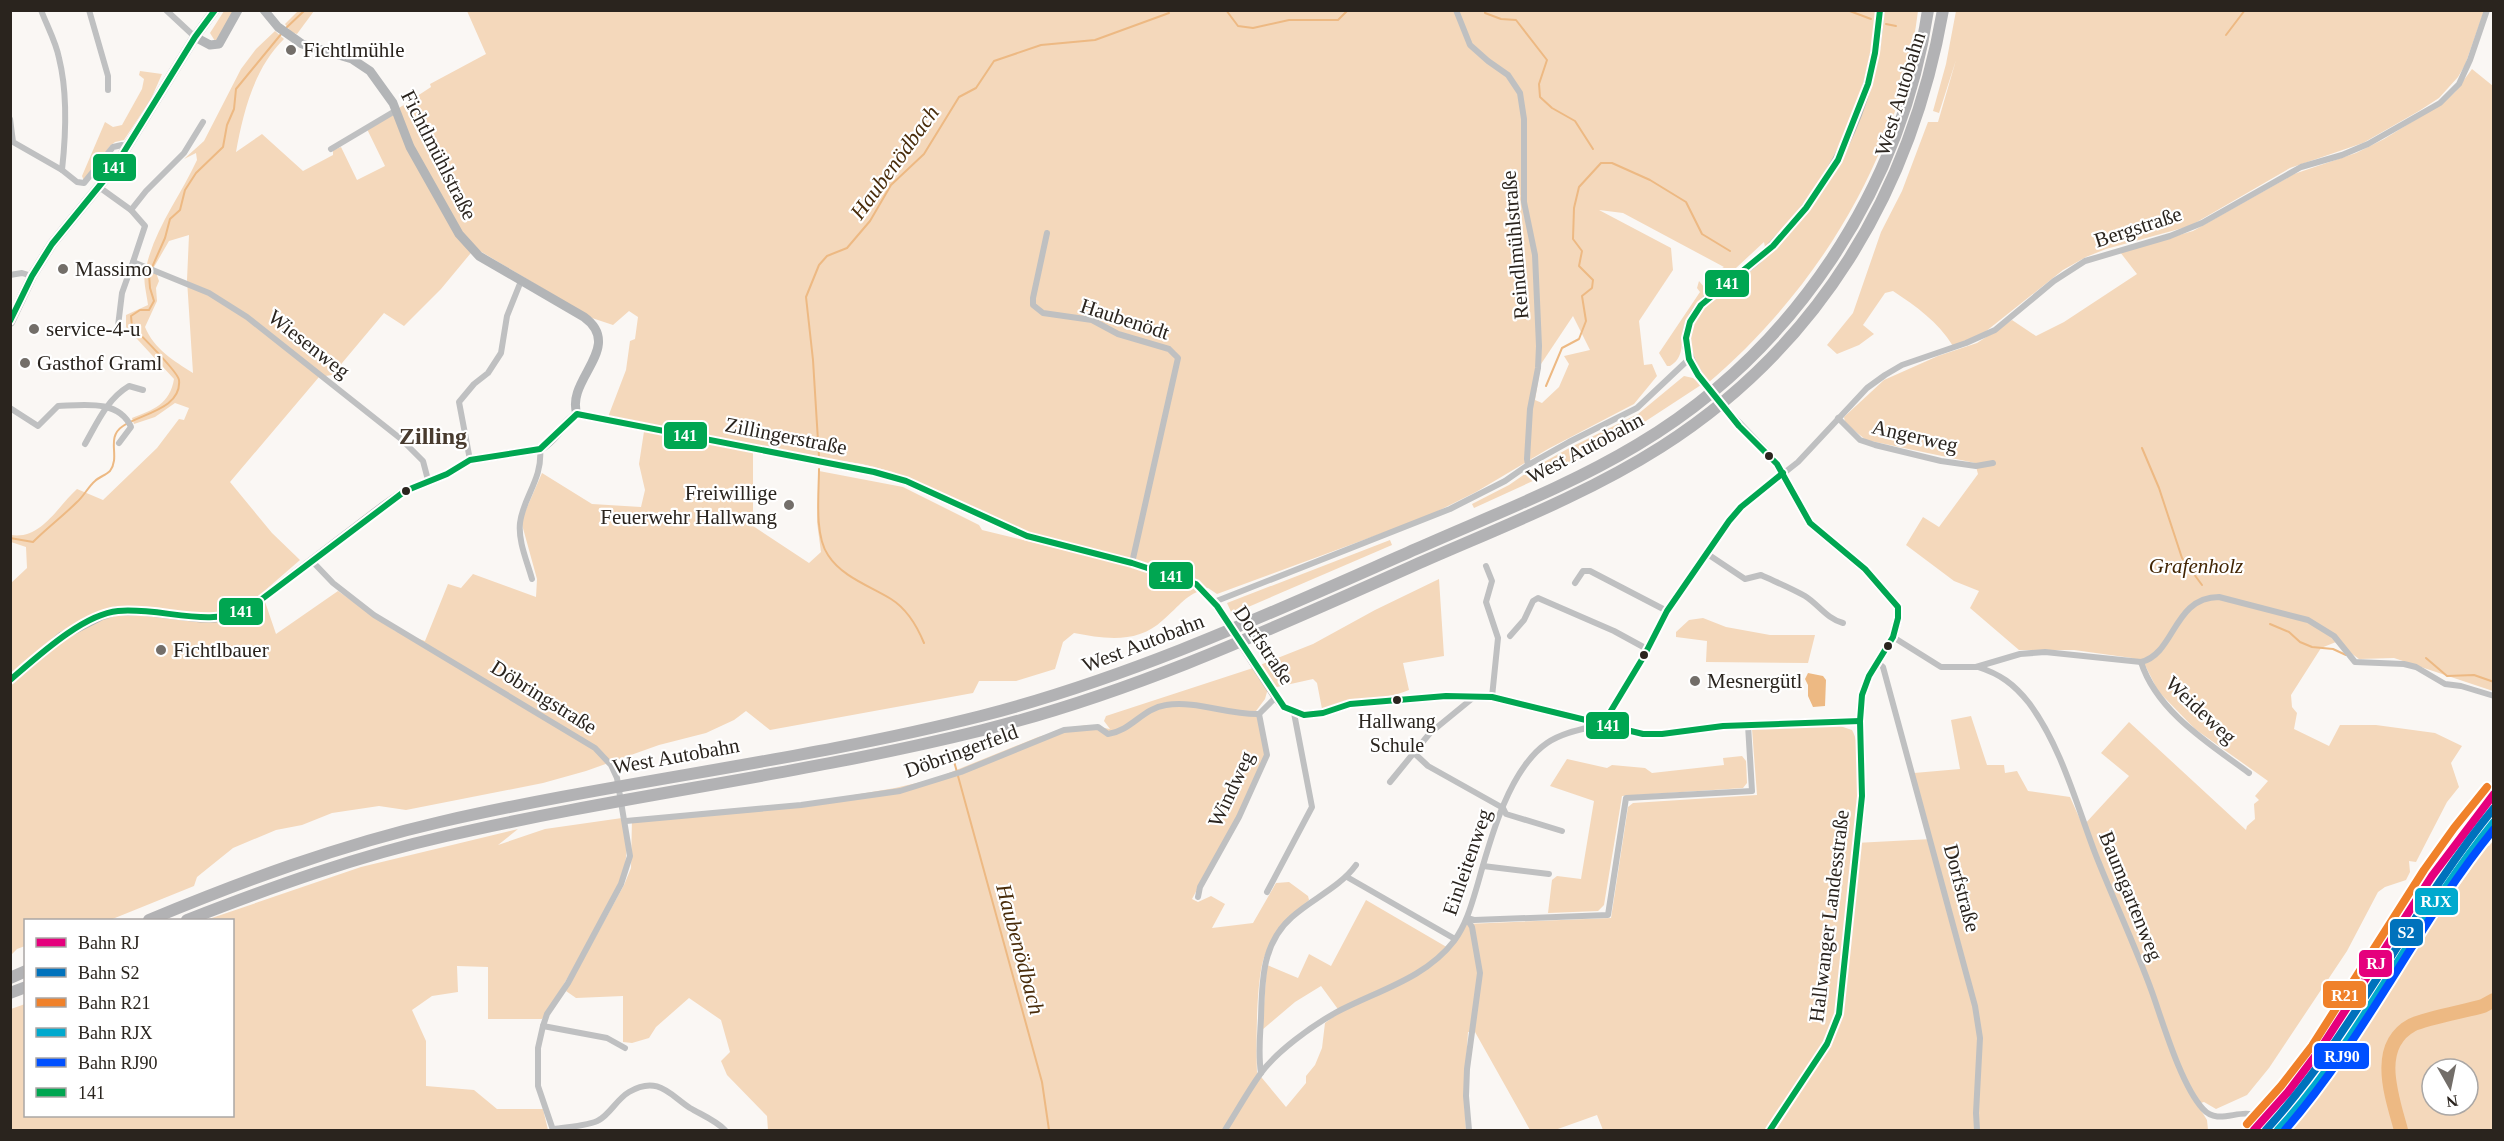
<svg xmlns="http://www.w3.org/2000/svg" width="2504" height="1141" font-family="Georgia,serif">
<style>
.green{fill:#f4d8bb;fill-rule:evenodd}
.water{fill:#edb983}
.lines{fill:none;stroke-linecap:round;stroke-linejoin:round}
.stream{stroke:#edb983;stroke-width:2}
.river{stroke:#edb983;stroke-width:14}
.secondary-tunnel{stroke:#d0cdc9;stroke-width:9;stroke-dasharray:9 4.5;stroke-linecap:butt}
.street{stroke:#bfc0c1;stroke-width:6}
.secondary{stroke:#b3b5b7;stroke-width:9}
.primary{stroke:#b8b8b9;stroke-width:10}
.highway{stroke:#b2b2b4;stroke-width:12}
.bus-1-casing{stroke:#fff;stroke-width:10}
.bus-1{stroke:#00a651;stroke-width:6}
.rail-1-casing{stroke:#fff;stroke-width:12}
.rail-2-casing{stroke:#fff;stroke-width:12}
.rail-3-casing{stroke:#fff;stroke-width:12}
.rail-4-casing{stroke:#fff;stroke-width:12}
.rail-5-casing{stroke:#fff;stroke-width:12}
.rail-1{stroke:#e5007d;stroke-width:8}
.rail-2{stroke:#0072bc;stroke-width:8}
.rail-3{stroke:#f0812a;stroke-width:8}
.rail-4{stroke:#00a9ce;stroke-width:8}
.rail-5{stroke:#0050ff;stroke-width:8}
.poi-dot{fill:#736e69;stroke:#fff;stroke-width:2}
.bus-dot{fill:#2a241e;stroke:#fff;stroke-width:2}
.labels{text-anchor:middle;stroke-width:4.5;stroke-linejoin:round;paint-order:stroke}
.bus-label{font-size:20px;fill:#2a241e;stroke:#fff}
.poi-label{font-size:21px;fill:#2a241e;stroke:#fff;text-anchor:start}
.street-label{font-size:21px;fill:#2a241e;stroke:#fff}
.park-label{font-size:21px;font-style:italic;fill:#422503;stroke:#fff}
.water-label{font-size:22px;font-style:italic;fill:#492c0a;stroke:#fff}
.quarter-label{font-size:24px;font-weight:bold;fill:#483b2f;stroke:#fff}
.line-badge{stroke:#fff;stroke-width:2}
.badge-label{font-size:16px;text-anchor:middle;font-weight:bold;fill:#fff}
</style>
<rect width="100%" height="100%" fill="#faf7f4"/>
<g class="green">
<path d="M224,11H234L218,39L215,41L210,33Z"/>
<path d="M298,11H314L297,34L291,32L285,24Z"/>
<path d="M467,11H1918C1900,156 1818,289 1708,383C1674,332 1691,316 1735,284C1746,276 1756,266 1767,257L1764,242L1722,281L1713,273L1724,267L1623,213L1599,210L1671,248L1673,270L1639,321L1644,365L1652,364L1657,376L1634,404L1548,449L1476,492L1426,517L1217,594L1208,588C1184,595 1181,605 1163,620C1138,644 1105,639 1074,633L1063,642L1055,669L1016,681H979L973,693L770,730L746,711L734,720L706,733L659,745L586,771L543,783L406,810L379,806L332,813L302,825L276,830L233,848L197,877L194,886L110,920H26L25,946L17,949L11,955L10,584L27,568L26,547L11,542V535C41,540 58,506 77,489L103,500L157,448L179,419L184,420L189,408L175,403L155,417L134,424L132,418C153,410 170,404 174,379L126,327V315L148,305C147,295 143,282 145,273C152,232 180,197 197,160L196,153L184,159L204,141L241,69L256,49L275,31L284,39C254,68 243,113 236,152L262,134L303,171L333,155V150L341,147L357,180L385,166L367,129L431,87L430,84L486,54ZM189,235L187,280L193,373C174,361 154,349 145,327L157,301L156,288L159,281L154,267L169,241ZM475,248L592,318L613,325L629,311L638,317L635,339L630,341L626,370L608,417L645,425L639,464L645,490L641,507L592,504L542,473L521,521L537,579L536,597L473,574L461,588L448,584L425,641L395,631L338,591L276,634L262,593L300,560L272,533L230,482L319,377L332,375L384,313L404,326L441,289ZM1573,316L1590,350L1564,356L1569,364L1559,387L1542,403L1535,400L1541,364ZM753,447L862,464L893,472L995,519L1104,560L982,530L979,525L903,487L819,471L817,522L821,552L809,563L753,526Z"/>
<path d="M1956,11H2484L2465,65L2458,77L2439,98L2419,111L2363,143L2290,168L2190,226L2106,249L2086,257L2063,270L1985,332L1953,346C1937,321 1917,307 1893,291L1885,293L1863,325L1874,334L1859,345L1837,354L1827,345L1853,313L1881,232L1902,191L1928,122H1938L1956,60L1939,113L1933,111L1946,64Z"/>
<path d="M2472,69L2493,86V691L2394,658L2359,659L2336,642L2321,648L2291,695L2292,707L2297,713L2294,729L2329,746L2340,725H2376L2435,733L2462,746L2451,763L2459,787L2447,802L2416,862L2409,861L2410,872L2406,880L2385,887L2378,892L2347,951L2269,1068L2247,1095L2216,1109L2204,1102L2197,1104L2207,1120L2208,1130H1603L1597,1115L1555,1130H1530L1475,1032H1468L1464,1098L1466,1130H768L767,1116L727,1075L721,1061L730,1052L721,1020L689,998L656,1027L649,1038L632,1043L623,1042V996L576,998L566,991L624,885L631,868L632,818L801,804L895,788L934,779L1038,737L1073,727L1088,725L1110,729L1104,721L1106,716L1250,669L1313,644L1375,610L1439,579L1444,656L1403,663L1409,690C1381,702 1350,696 1322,709L1317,683L1313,679L1277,687L1267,692L1265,699L1256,711L1265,754L1237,816L1192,899L1198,902L1211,896L1225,904L1212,928L1253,923L1276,883L1289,882L1308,896L1309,900C1291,915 1275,933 1265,955C1256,976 1256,1047 1257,1072L1286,1107L1306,1083V1076L1315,1065L1322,1048L1325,1023L1340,1012L1321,986L1295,1002L1262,1030L1267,965L1298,978L1309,954L1331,966L1366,900L1450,949L1466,924L1611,918L1628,807L1633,803L1757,795L1752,729L1840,726L1852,730C1865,752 1857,816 1855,843L1932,839L1914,773L1960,769L1951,720L1971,716L1987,765H2004L2005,773L2017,771L2028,791L2070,797L2083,826L2129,776L2101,753L2129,722L2246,830L2247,826L2255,819L2254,804L2259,800L2255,796L2268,781L2195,729L2158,691L2145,665L2132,658L2074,650H2019L1970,608L1979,591L1954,581L1906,545L1923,517L1939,527L1978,474L1975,463L1866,440L1845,423L1844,417L1884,380L1938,356L1977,343L2012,320L2036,336L2064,322L2137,274L2120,252L2193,231L2294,174L2356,153L2384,139L2444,102L2455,92Z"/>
<path d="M140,71L162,74L151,99L124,140L115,142L110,146L84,181L82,176L105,122L113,127L122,125L142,89L144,79L139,75Z"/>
<path d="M1699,281L1704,287L1705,295C1697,304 1689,312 1685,323C1679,339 1687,356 1670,366H1667L1659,353L1700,292L1697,288Z"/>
<path d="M1684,376L1693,378L1701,385L1623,436L1581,459L1474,508L1472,504L1509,485L1535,467L1571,447L1638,414Z"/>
<path d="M1390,540L1392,545L1232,614L1227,603Z"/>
<path d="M1703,618L1726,627L1770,635H1815L1808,663L1706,662L1707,641L1676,637V632L1689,620Z"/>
<path d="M1742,756L1746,761L1747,783L1743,788L1622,796L1604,905L1598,911L1548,913L1552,880L1557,876L1581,879L1594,801L1550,786L1567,759L1607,768L1612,765L1645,768L1652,773L1724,765L1723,758Z"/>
<path d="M622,818L627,847L625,867L619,883L570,974L542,1019H488V967L457,966L458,992L432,996L412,1010L426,1041V1086L474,1090L497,1109H543L548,1130H11V1009L25,1004L26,1116H232V920H206L361,867L518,829L498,845L545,829Z"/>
<path d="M2493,841V1130H2271L2323,1065L2337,1043L2422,937L2471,869L2484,844L2489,846ZM2432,1069H2468V1105H2432Z"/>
</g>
<path class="water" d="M1808,673L1823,676L1826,680L1825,706L1813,707L1808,696V685L1805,679Z"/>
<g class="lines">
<g class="stream">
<path d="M1226,10L1238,26L1253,28L1289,20H1338L1348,10"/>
<path d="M1485,10V13L1501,19L1516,20L1547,60L1539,84L1540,97L1552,108L1575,121L1593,149"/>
<path d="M1847,10L1871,19"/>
<path d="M1886,24L1896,26"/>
<path d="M286,28L305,10"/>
<path d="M2226,35L2245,10"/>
<path d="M1546,386L1562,348L1579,339L1586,321L1582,296L1592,288L1593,280L1579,266L1582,251L1573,239L1574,208L1579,187L1601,163H1612L1650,180L1686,202L1702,234L1730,251"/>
<path d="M2142,448L2159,488L2182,558L2202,585"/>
<path d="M819,457L813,360L806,297L819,265L827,256L847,248L870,221L891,185L924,154L959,97L976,88L994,61L1041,45L1095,40L1169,13"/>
<path d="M819,469C819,492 814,535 828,555C842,577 870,586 891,599C907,609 917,626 924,643"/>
<path d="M10,538L33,542C47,528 63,516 77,502C84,496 88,487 95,481C99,477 106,475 110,471C121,456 105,438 123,426C140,414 182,409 179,380C178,371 140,335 132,326L131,316L140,310H149L154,301L150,288L149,274L165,238L170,219L180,210L185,190L196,173L223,147L227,125L234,109L236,89L282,33"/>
<path d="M2270,624L2289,632L2300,642L2312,647L2333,649L2346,655"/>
<path d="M2426,658L2447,676L2474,675L2494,682"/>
<path d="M953,758L957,772"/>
<path d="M958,776L1042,1082L1049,1130"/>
</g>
<path class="river" d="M2401,1130C2392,1097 2373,1046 2412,1025C2426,1018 2466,1011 2483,1006L2494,1000"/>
<path class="secondary-tunnel" d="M1707,387L1733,418"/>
<g class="street">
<path d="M41,10C47,26 56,42 59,58C68,94 66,134 62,170L77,182L84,183L113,147L122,145L128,147"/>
<path d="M89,10L108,76V90"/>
<path d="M166,10L195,37"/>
<path d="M1456,10L1470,45L1488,61L1508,75L1520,93L1524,119V202L1535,255L1539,346L1538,368L1530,409L1527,459L1528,465"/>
<path d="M10,119L13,142L62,170"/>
<path d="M203,122L184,153L146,191L131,210L145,226L133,262L209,293L247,317L401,439L423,461L428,480"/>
<path d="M331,149L395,111"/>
<path d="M99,187L131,210"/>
<path d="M1047,233L1033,298V305L1043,313L1092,320L1118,334L1169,349L1178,358L1132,563"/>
<path d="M10,275L22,273L32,276"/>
<path d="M118,326L122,293L133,262"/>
<path d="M10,408L38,426L58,406C83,405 119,399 131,427L119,443"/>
<path d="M1838,418L1860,440L1875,445L1941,461L1976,466L1993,463"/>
<path d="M85,444C97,423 107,399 129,386L143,390"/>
<path d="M470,460L459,402L474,384L488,373L501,353L507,316L521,281"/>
<path d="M1706,553L1745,579L1761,575C1776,582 1791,588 1805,596C1818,604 1827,619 1843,623"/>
<path d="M311,560L333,583L374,615L595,748L611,765L617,778L630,856L621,884L568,983L547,1014L543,1026L538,1048V1086L553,1130"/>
<path d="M1486,566L1492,581L1486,602L1498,638L1492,697"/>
<path d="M532,579C527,561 518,541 520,523C523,497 543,479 540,449"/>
<path d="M1575,583L1583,571H1590L1667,611"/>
<path d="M1214,602L1450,509L1505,481L1528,465L1569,442L1637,408L1689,359"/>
<path d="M1510,636L1524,620L1533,601L1538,598L1614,631L1647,649"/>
<path d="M1893,637L1941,667H1976L2020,654L2045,652L2141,662C2175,654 2173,597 2219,597L2308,620L2334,636L2355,662L2404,664L2416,667L2445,684L2461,686L2494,696"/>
<path d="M1877,662L1883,667L1975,1006L1980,1038L1976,1113L1977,1130"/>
<path d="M2141,662C2157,712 2210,744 2249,773"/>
<path d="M1978,667C2000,674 2014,684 2029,703C2061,746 2076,803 2095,853C2113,899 2135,945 2152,992C2163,1023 2181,1085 2203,1109C2219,1127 2241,1106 2258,1117"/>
<path d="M1259,714L1276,697"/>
<path d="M1413,752L1428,766L1503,808L1506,814L1562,831"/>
<path d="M1390,782L1430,733L1474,697"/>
<path d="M626,821L801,805L900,791L961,772L1064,730L1098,727L1108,734C1131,731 1143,708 1166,705C1196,700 1228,715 1259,714"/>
<path d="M1483,866L1549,874"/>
<path d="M1347,877L1455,939"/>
<path d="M1267,892L1312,807L1294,713"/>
<path d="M1198,897L1200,887L1239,817L1267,755L1259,714"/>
<path d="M1467,918L1474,920L1608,915L1626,798L1752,791L1748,725"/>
<path d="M1467,919L1472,927L1480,973L1467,1069L1466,1096L1469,1130"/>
<path d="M543,1026L607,1038L625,1048"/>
<path d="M1261,1073C1258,1054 1260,1037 1261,1018C1262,981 1262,943 1292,917C1313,898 1339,888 1356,865"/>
<path d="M554,1129C565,1127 590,1126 599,1120C610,1114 617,1099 629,1092C658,1075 670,1095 690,1108C702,1115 715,1120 725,1130"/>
<path d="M1225,1130C1237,1111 1248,1091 1261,1073C1277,1051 1312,1026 1335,1013C1376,991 1425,979 1454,941C1467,923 1472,903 1478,883C1490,840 1509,769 1547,743C1563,732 1584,729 1603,724L1644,656L1667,611L1729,521L1741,507L1798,462L1867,388L1885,375L1902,365L1966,343L1995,330L2054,281L2085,261L2170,236L2202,223L2301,167L2342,155L2368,144L2440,103L2459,84L2470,60L2487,10"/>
</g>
<g class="secondary">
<path d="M264,10L278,27L302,44L352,59L370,71L393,103L410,147L459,234L479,256L584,317C625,347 565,380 577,414"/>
<path d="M195,37L210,45L219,44L238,10"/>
<path d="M1704,383C1690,364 1680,343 1691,320C1704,293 1737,279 1758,259C1829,195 1874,107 1880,10"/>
<path d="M1733,418L1777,464L1810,523L1865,569L1898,607V618L1893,637L1869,676L1862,695L1860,721L1862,796L1839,1014L1827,1044L1770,1130"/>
<path d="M10,680L62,636L101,616L116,611H141L201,618H215L240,613L250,608L382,507L405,491L447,474L470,460L540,449C556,440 562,424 577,414L874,472L906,481L1027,536L1132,563L1196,584L1217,606L1276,697L1284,707L1304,715L1323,713L1350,704L1446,696L1492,697L1643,734H1662L1723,726L1860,721"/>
</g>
<path class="primary" d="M10,322L32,276L52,244L114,168L195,37L215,10"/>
<g class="highway">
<path d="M149,920C243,881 340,845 440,822C619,781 803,761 981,716C1133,677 1273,612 1416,549C1490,516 1567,487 1637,445C1793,352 1901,190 1928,10"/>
<path d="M187,920C272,887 357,856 446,836C624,795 806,774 983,730C1137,692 1280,625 1424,561C1504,526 1587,494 1661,447C1818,347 1911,192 1943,10"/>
<path d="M10,978L26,971"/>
<path d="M10,993L26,987"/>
</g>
<defs>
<g id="bus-1">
<path d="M10,321L32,276L52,244L114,168L195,37L215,10"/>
<path d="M10,680C37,657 83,614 118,611C163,607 208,629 250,608L405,491L447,474L470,460L540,449L577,414L874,472L906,481L1027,536L1132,563L1196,584L1217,606L1284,707L1304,715L1323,713L1350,704L1446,696L1492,697L1643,734H1662L1723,726L1860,721"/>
<path d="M1603,724L1644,656L1667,611L1729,521L1741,507L1783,473"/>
<path d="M1770,1130L1827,1044L1839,1014L1862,796L1860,721L1862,695L1869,676L1893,637L1898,618V607L1865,569L1810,523L1777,464L1739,426L1698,375L1689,359L1686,338L1690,322L1701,305L1773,246L1806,208L1838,160L1868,84L1875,53L1880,10"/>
</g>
</defs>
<use href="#bus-1" class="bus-1-casing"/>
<use href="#bus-1" class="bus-1"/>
<defs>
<path id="rail-1" d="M2254,1130L2288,1092L2319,1051L2432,876L2494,794"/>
<path id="rail-2" d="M2266,1130C2355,1032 2410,911 2494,808"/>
<path id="rail-3" d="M2247,1124L2281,1086L2312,1046L2424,870L2454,828L2487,787"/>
<path id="rail-4" d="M2278,1130C2363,1037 2414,920 2494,822"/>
<path id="rail-5" d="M2285,1130C2366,1037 2417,924 2494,829"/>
</defs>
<use href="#rail-1" class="rail-1-casing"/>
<use href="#rail-2" class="rail-2-casing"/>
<use href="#rail-3" class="rail-3-casing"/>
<use href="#rail-4" class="rail-4-casing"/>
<use href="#rail-5" class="rail-5-casing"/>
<use href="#rail-1" class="rail-1"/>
<use href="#rail-2" class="rail-2"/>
<use href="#rail-3" class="rail-3"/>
<use href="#rail-4" class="rail-4"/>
<use href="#rail-5" class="rail-5"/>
</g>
<g class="poi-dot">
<circle cx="291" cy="50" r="6"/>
<circle cx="63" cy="269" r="6"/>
<circle cx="34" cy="329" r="6"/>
<circle cx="25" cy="363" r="6"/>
<circle cx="789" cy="505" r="6"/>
<circle cx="161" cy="650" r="6"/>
<circle cx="1695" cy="681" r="6"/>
</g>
<g class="bus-dot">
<circle cx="1769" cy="456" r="5"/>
<circle cx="406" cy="491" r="5"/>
<circle cx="1888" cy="646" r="5"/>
<circle cx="1644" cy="655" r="5"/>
<circle cx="1397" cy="700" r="5"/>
</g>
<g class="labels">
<g class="bus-label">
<text x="1397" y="728">Hallwang<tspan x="1397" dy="24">Schule</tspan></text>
</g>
<g class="poi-label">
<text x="303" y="57">Fichtlmühle</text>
<text x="75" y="276">Massimo</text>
<text x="46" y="336">service-4-u</text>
<text x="37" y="370">Gasthof Graml</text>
<text x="777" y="500" text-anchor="end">Freiwillige<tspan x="777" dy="24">Feuerwehr Hallwang</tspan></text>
<text x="173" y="657">Fichtlbauer</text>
<text x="1707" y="688">Mesnergütl</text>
</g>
<g class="street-label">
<text transform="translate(1900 94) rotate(-73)" y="7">West Autobahn</text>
<text transform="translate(439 155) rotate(63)" y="7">Fichtlmühlstraße</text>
<text transform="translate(2138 227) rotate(-18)" y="7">Bergstraße</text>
<text transform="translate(1515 245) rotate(-95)" y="7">Reindlmühlstraße</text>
<text transform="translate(1125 319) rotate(18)" y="7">Haubenödt</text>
<text transform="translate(309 344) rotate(38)" y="7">Wiesenweg</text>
<text transform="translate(786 436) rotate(11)" y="7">Zillingerstraße</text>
<text transform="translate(1915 436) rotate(13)" y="7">Angerweg</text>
<text transform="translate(1585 448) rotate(-28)" y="7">West Autobahn</text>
<text transform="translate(1143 643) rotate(-21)" y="7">West Autobahn</text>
<text transform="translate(1264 645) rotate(56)" y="7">Dorfstraße</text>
<text transform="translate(544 697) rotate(32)" y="7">Döbringstraße</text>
<text transform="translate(2201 710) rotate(43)" y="7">Weideweg</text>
<text transform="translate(961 751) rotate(-20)" y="7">Döbringerfeld</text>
<text transform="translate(676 756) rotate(-10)" y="7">West Autobahn</text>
<text transform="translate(1231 789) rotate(-65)" y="7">Windweg</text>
<text transform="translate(1467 862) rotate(-71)" y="7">Einleitenweg</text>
<text transform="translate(1962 888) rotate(75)" y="7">Dorfstraße</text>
<text transform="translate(2131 896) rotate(68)" y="7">Baumgartenweg</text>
<text transform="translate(1829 916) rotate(-83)" y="7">Hallwanger Landesstraße</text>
</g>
<g class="park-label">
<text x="2196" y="573">Grafenholz</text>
</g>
<g class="water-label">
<text transform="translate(894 162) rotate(-54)" y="8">Haubenödbach</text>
<text transform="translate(1021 949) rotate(75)" y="8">Haubenödbach</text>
</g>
<g class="quarter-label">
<text x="433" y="444">Zilling</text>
</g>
</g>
<g class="line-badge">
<rect x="92" y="153" width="45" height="29" rx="6" fill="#00a651"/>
<rect x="1704" y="269" width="46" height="29" rx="6" fill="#00a651"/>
<rect x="663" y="421" width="45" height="29" rx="6" fill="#00a651"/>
<rect x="1148" y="561" width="46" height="29" rx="6" fill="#00a651"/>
<rect x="218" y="597" width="46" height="29" rx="6" fill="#00a651"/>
<rect x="1585" y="711" width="45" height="29" rx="6" fill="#00a651"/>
<rect x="2414" y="887" width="45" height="29" rx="6" fill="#00a9ce"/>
<rect x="2389" y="918" width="35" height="29" rx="6" fill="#0072bc"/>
<rect x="2358" y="949" width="35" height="29" rx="6" fill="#e5007d"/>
<rect x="2322" y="980" width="45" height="29" rx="6" fill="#f0812a"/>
<rect x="2313" y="1042" width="57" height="28" rx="6" fill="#0050ff"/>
</g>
<g class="badge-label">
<text x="114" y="173">141</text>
<text x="1727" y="289">141</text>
<text x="685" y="441">141</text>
<text x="1171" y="582">141</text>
<text x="241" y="617">141</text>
<text x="1608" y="731">141</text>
<text x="2436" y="907">RJX</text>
<text x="2406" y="938">S2</text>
<text x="2376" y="969">RJ</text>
<text x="2345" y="1001">R21</text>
<text x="2342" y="1062">RJ90</text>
</g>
<rect width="2504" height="1141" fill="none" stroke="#2a241e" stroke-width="24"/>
<rect x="24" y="919" width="210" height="198" fill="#ffffff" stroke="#aaa7a5" stroke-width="1.5"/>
<rect x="36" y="938" width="30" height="9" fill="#e5007d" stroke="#aaa7a5" stroke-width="1.5"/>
<text x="78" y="949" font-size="18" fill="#2a241e">Bahn RJ</text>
<rect x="36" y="968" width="30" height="9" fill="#0072bc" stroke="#aaa7a5" stroke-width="1.5"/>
<text x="78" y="979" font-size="18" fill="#2a241e">Bahn S2</text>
<rect x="36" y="998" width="30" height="9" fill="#f0812a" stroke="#aaa7a5" stroke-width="1.5"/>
<text x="78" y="1009" font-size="18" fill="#2a241e">Bahn R21</text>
<rect x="36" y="1028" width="30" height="9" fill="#00a9ce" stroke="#aaa7a5" stroke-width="1.5"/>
<text x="78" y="1039" font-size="18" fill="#2a241e">Bahn RJX</text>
<rect x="36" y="1058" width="30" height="9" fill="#0050ff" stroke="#aaa7a5" stroke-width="1.5"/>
<text x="78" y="1069" font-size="18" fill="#2a241e">Bahn RJ90</text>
<rect x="36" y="1088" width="30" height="9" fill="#00a651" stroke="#aaa7a5" stroke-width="1.5"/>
<text x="78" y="1099" font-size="18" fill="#2a241e">141</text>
<g transform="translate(2450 1087) rotate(171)"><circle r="28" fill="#ffffff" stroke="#aaa7a5" stroke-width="1.5"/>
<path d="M0-4.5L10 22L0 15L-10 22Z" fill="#736e69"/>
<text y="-9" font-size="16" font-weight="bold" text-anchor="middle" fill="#2a241e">N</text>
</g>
</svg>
